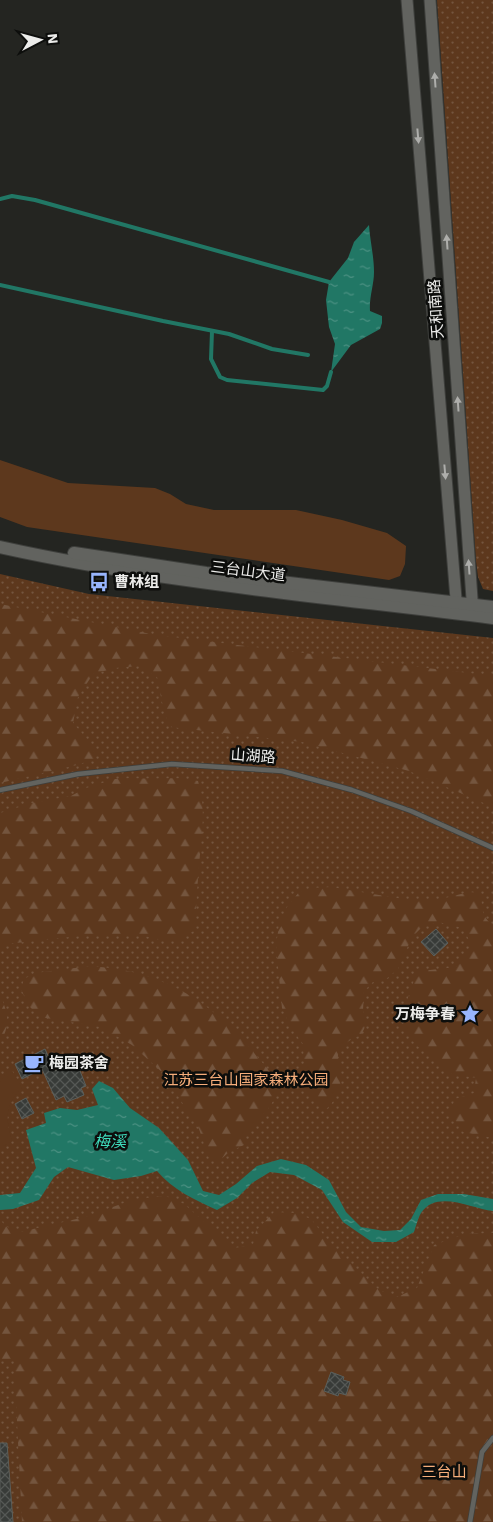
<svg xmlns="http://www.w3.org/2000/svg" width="493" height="1522" font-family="'Work Sans','Noto Sans SC',sans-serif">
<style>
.grass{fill:url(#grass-dots)}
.forest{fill:url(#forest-firs)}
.garden{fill:#5d381d}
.water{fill:url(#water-ripples)}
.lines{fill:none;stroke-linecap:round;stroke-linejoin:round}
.stream{stroke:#217765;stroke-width:4}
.building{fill:url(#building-cross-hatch);stroke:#5b5f5b}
.service-casing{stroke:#3e3f3c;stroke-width:6}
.tertiary-casing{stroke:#3e3f3c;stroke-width:13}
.secondary-casing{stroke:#3e3f3c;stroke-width:14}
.service{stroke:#62635f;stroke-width:4.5}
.tertiary{stroke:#62635f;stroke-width:11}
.secondary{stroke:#62635f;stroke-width:12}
.oneway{fill:#aeaeab}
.labels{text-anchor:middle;stroke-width:5;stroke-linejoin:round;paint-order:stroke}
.street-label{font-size:15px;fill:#ececea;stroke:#0d0e0c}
.poi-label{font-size:15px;font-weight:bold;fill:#ececea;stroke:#0d0e0c;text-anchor:start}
.park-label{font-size:15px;fill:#f6ad7a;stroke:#0d0e0c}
.water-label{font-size:16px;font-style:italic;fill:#3edcbd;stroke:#0d0e0c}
</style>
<defs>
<pattern id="grass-dots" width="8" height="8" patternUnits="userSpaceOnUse" patternTransform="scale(1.25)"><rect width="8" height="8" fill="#5d381d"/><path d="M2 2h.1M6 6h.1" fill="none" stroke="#74553e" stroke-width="1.8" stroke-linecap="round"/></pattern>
<pattern id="forest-firs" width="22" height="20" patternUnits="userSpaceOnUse" patternTransform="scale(1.25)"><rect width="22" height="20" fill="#5d381d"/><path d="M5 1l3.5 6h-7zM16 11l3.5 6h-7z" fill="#74553e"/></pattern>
<pattern id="water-ripples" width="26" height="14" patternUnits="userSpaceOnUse" patternTransform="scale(1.25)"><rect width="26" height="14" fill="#217765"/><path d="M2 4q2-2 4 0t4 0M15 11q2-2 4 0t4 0" fill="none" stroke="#4c9183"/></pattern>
<pattern id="building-cross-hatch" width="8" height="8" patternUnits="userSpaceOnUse" patternTransform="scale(1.25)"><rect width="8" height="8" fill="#383b38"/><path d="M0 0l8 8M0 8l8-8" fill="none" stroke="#555855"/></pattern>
</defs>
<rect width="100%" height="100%" fill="#242521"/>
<g class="grass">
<path d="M437,0H493V591L483,589L478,577L476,561Z"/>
<path d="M0,574L89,594L493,638V1522H0Z"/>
</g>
<g class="forest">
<path d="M0,604L156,635L493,676V807L409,771L302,742L170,727L164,712L157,677L139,666L115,668L93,674L78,697L73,723L93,746L95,759L77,765L0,783Z"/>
<path d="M132,778C154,780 178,776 198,781C207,810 201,837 199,867C197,888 196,909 195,930L176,941H164L141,935H88L7,944L0,947V813L32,803L71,796L86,788L115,779Z"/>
<path d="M331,887L409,900L433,901L469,892L481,893C482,906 481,917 493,925V1138L463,1132L450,1112L455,1099L474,1093L476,1078L452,1074L415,1044L405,1028L403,1012L418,969L430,970L456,967L472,946L463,928L438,922L421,928L412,937L398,969L385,980L373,982L364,991L363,1010L367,1023L361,1035C351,1039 337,1046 338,1059C338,1065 342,1073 341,1079C340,1091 334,1103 325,1110L306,1093L303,1044L290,1026L282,1008L276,945L279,925L287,907L299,892L311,888Z"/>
<path d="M91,966C110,968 129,970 147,976C189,989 229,1020 255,1054C266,1067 275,1076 279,1092L268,1109L247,1132L244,1145L229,1152L218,1162L209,1158L199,1129L164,1074L132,1045L101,1027L40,1017L28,1005L21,989L24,979L35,973Z"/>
<path d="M0,994C8,1014 11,1024 0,1043Z"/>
<path d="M166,1196L184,1204L234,1248L253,1245L256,1231L274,1212L295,1213L311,1219L334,1248L379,1290L397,1297L417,1288L434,1245L465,1234L493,1233V1522H22L14,1361H0V1219L5,1226L20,1232L85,1217L135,1199Z"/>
</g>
<g class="garden">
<path d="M0,460L68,483L155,488L170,494L186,504L214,510H296L342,520L387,533L406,546L405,564L400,576L389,580L27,527L0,517Z"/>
<path d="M10,1067L22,1088C4,1105 6,1119 12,1141L2,1147L0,1146V1082Z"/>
</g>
<g class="water">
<path d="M369,225C370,241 374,256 374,272C374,285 369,297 370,311L382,316V323L380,329L351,345L331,372L335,344L329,327L326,300L329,282L348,258L354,242Z"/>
<path d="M99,1081L113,1088L130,1108L159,1128L188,1160L203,1191L219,1195L236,1184L257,1166L281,1159L306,1165L329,1180L346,1212L361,1227L384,1231L400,1230L411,1219L421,1200L438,1194H464L493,1199V1211C472,1209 437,1189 421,1213C418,1218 416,1226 414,1232L396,1242H372L343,1222L322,1190L294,1175L270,1172L252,1183L237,1198L217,1210C195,1200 173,1190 157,1171L141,1176L114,1180L68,1167L54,1177L39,1200L13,1209L0,1210V1195L20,1193L36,1168L26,1130L46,1123L44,1113L60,1108L77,1110L98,1105L92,1089Z"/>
</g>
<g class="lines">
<g class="stream">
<path d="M0,199L12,196L35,200L329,282"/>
<path d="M0,285L163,321L229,334L272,349L308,355"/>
<path d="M212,331L211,359L220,377L227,380L323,390L327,386L331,372"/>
</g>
</g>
<g class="building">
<path d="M436,929L448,943L434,956L421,942Z"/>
<path d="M45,1049L55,1071L76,1061L86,1086L81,1088L84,1095L67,1102L64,1096L56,1100L42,1069L22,1079L15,1064Z"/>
<path d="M26,1098L34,1113L22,1119L15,1104Z"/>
<path d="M331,1372L344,1377L343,1380L350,1382L346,1395L339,1393L338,1396L324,1391Z"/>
<path d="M0,1443H7L13,1522H0Z"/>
</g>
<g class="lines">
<defs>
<g id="service">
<path d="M0,790L78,774L172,764L282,771L352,790L411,811L493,848"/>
<path d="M470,1522L482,1452L493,1438"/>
</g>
<g id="tertiary">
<path d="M407,0L457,611"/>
<path d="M430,0L473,613"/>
</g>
<g id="secondary">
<path d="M0,547C162,583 329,597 493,618"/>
<path d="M74,553L206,573L493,607"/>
</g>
</defs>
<use href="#service" class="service-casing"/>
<use href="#tertiary" class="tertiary-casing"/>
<use href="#secondary" class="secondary-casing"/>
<use href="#service" class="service"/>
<use href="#tertiary" class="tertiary"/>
<use href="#secondary" class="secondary"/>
</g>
<defs><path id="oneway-solid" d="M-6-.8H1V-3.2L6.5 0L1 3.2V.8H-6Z" transform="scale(1.25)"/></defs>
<g class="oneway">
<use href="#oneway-solid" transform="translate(435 80) rotate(-94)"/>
<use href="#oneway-solid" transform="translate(418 136) rotate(85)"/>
<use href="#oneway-solid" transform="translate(447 242) rotate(-94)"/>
<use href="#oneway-solid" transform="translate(458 404) rotate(-94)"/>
<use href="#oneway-solid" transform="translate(445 472) rotate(85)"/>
<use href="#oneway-solid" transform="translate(469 567) rotate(-94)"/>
</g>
<defs>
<symbol id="bus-bare" viewBox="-9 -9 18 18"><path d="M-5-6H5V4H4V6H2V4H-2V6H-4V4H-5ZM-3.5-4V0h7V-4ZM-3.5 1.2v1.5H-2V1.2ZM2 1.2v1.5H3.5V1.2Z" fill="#98b5fd" stroke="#0d0e0c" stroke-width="2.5" paint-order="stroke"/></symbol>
<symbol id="sight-bare" viewBox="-9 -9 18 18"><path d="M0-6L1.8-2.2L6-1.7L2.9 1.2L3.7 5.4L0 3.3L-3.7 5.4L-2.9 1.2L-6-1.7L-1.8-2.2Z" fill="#98b5fd" stroke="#0d0e0c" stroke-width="2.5" paint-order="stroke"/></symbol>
<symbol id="cafe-bare" viewBox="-9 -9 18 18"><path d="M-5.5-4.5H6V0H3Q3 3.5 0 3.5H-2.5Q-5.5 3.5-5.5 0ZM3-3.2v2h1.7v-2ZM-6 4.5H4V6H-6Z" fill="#98b5fd" stroke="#0d0e0c" stroke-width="2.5" paint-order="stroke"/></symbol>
</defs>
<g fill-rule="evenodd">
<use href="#bus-bare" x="85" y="568" width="28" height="28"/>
<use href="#sight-bare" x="456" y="1000" width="28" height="28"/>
<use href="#cafe-bare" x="20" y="1049" width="28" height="28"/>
</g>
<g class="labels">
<g class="street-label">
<text transform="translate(436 309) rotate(-94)" y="5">天和南路</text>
<text transform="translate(248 571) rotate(7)" y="5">三台山大道</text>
<text transform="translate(253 756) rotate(4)" y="5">山湖路</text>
</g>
<g class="poi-label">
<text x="114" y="587">曹林组</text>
<text x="455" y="1019" text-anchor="end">万梅争春</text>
<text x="49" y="1068">梅园茶舍</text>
</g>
<g class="park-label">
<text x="246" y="1085">江苏三台山国家森林公园</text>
<text x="444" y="1477">三台山</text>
</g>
<g class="water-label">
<text x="110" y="1147">梅溪</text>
</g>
</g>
<g transform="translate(40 40) rotate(84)" stroke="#0d0e0c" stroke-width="4" paint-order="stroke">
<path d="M0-4L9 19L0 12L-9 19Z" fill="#ececea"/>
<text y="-8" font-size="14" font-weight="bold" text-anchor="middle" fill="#ececea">N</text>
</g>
</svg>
